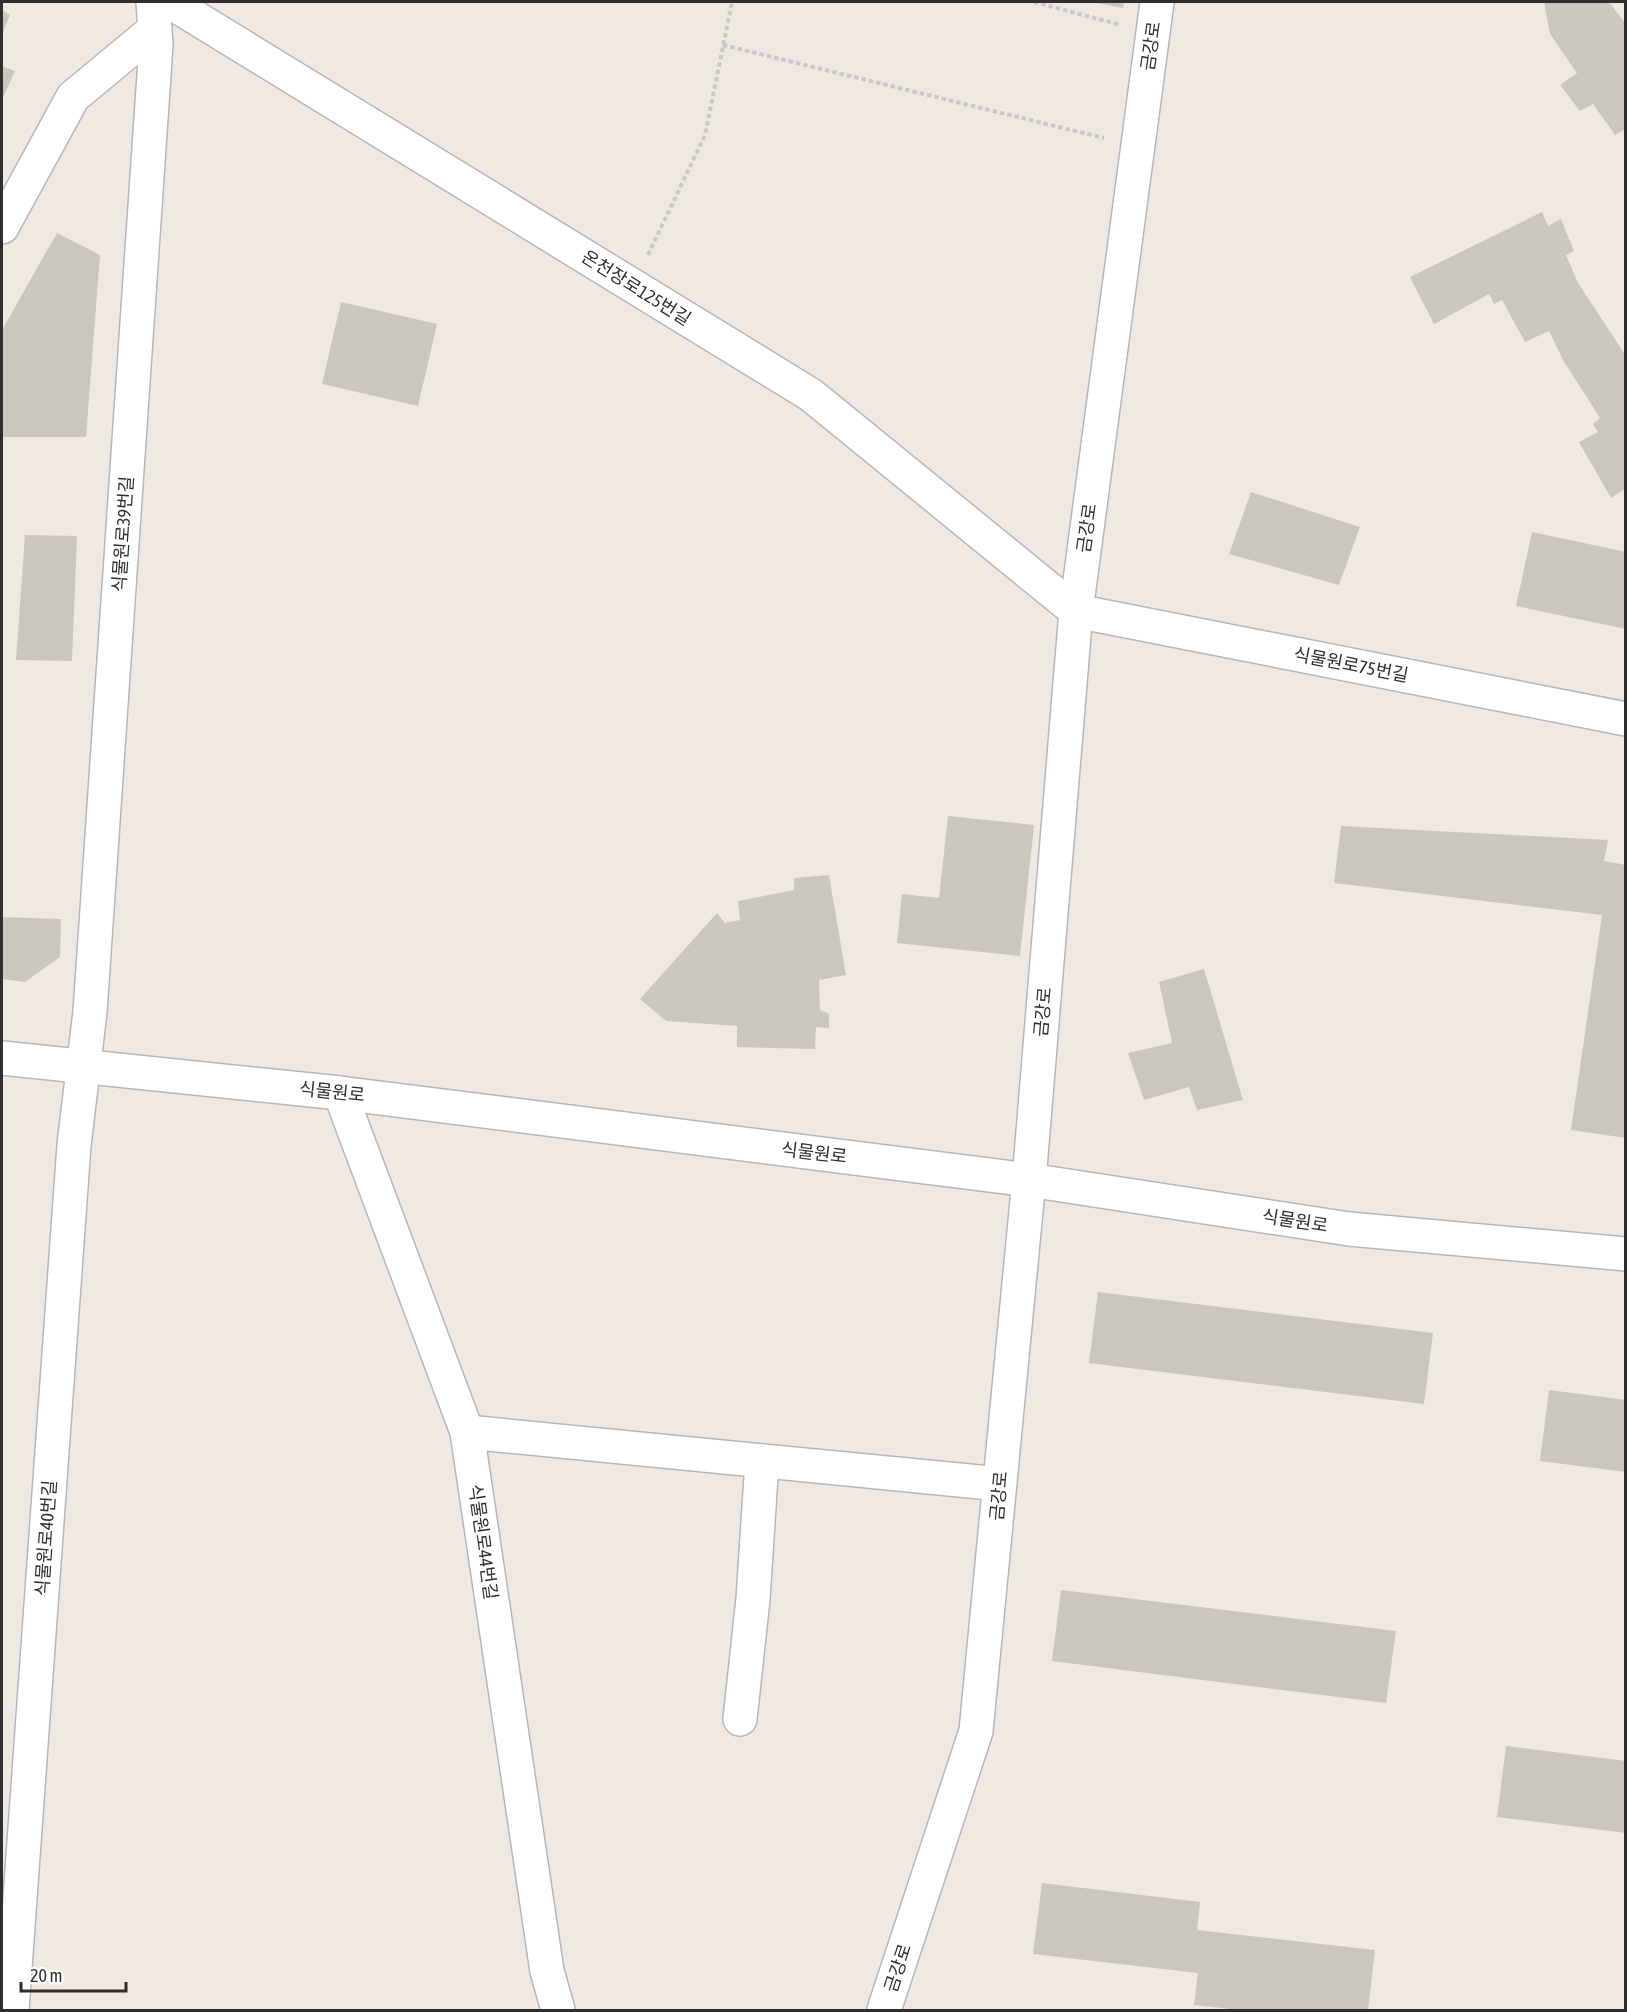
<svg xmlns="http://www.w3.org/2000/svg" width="1627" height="2012" font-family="'Asap Condensed','Noto Sans KR',sans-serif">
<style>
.building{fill:#cbc7bf}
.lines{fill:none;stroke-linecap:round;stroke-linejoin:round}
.minor-casing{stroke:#b4b7c1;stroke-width:36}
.tertiary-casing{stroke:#b4b7c1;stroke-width:36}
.secondary-casing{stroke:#b4b7c1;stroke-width:36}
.path{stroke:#c9c9c9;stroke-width:4;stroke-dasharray:4.5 3;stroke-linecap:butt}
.minor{stroke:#fff;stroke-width:33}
.tertiary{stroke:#fff;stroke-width:33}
.secondary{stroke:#fff;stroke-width:33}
.labels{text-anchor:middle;stroke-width:5;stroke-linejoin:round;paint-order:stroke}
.street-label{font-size:18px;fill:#2e2e2e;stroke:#fff}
</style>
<rect width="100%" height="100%" fill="#efe9e1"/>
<g class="building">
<path d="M1544,2H1609L1626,24V129L1615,135L1593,104L1580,111L1560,85L1577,73L1550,34Z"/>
<path d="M1096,3V2H1124L1123,8Z"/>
<path d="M2,10L10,15L2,34Z"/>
<path d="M2,66L15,71L2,100Z"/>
<path d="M1542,212L1548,226L1561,219L1574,251L1566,255L1578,283L1626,356V488L1611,498L1579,442L1598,432L1593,424L1600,418L1563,360L1549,331L1525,342L1502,300L1494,304L1489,294L1434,324L1410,277Z"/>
<path d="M57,233L100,255L86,437H2V330Z"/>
<path d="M341,302L437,324L418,406L322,384Z"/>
<path d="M1251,492L1360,527L1339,585L1229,554Z"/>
<path d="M1532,532L1626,552V629L1516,606Z"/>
<path d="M25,535L77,536L72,661L16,660Z"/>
<path d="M948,816L1034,825L1020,956L897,943L902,894L939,898Z"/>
<path d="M1341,826L1608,840L1604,861L1626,865V1138L1571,1130L1602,915L1334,883Z"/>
<path d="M829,875L846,975L819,980L820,1010L829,1014V1028L816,1027L815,1049L737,1047V1026L666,1021L640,999L717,913L725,923L740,920L738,901L794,890V878Z"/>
<path d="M2,917L61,919L60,957L25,982L2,979Z"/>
<path d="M1204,969L1243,1100L1197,1110L1189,1087L1144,1100L1128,1053L1172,1043L1159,982Z"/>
<path d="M1098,1292L1433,1333L1424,1404L1089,1363Z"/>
<path d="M1549,1390L1626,1400V1472L1540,1461Z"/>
<path d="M1061,1590L1396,1631L1386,1703L1052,1661Z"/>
<path d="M1506,1746L1626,1761V1833L1497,1817Z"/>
<path d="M1042,1883L1200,1902L1197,1930L1375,1950L1368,2010H1240L1194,2005L1198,1973L1033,1954Z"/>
</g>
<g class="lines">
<defs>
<g id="minor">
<path d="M170,2L811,395L1076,611L1626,719"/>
<path d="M2,227L73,97L155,29"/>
<path d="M340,1093L467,1432L547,1971L558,2010"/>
<path d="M467,1432L1000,1484"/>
<path d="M740,1719L753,1599L762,1461"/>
<path d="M12,2010L74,1145L90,1012L156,45L153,2"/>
</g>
<path id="tertiary" d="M1029,1180L1076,611L1157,2"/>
<g id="secondary">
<path d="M2,1058L340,1093L1029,1180L1349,1229L1626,1254"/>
<path d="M884,2010L976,1731L1029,1180"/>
</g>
</defs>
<use href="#minor" class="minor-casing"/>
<use href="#tertiary" class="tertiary-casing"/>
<use href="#secondary" class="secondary-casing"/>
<g class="path">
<path d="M1034,2L1121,25"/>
<path d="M723,45L1104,138"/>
<path d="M648,255L705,135L732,2"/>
</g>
<use href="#minor" class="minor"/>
<use href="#tertiary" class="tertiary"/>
<use href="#secondary" class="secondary"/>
</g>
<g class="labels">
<g class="street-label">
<text transform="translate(1151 46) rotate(-82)" y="6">금강로</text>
<text transform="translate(636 288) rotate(32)" y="6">온천장로125번길</text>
<text transform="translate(1087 528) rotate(-82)" y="6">금강로</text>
<text transform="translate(123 534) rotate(-86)" y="6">식물원로39번길</text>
<text transform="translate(1351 665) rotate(11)" y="6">식물원로75번길</text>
<text transform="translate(1043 1012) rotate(-85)" y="6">금강로</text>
<text transform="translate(332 1092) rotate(6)" y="6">식물원로</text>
<text transform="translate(814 1153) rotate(7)" y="6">식물원로</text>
<text transform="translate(1295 1221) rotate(9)" y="6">식물원로</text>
<text transform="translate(999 1496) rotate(-85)" y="6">금강로</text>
<text transform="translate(46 1538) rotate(-86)" y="6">식물원로40번길</text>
<text transform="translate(483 1542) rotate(82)" y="6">식물원로44번길</text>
<text transform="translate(898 1968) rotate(-72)" y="6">금강로</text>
</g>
</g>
<rect width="1627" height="2012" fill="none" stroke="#2e2e2e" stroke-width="6"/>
<path d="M21 1982v9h105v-9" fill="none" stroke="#2e2e2e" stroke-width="3"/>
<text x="30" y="1982" font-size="18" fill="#2e2e2e" stroke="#ffffff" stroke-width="4.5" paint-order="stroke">20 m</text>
</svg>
